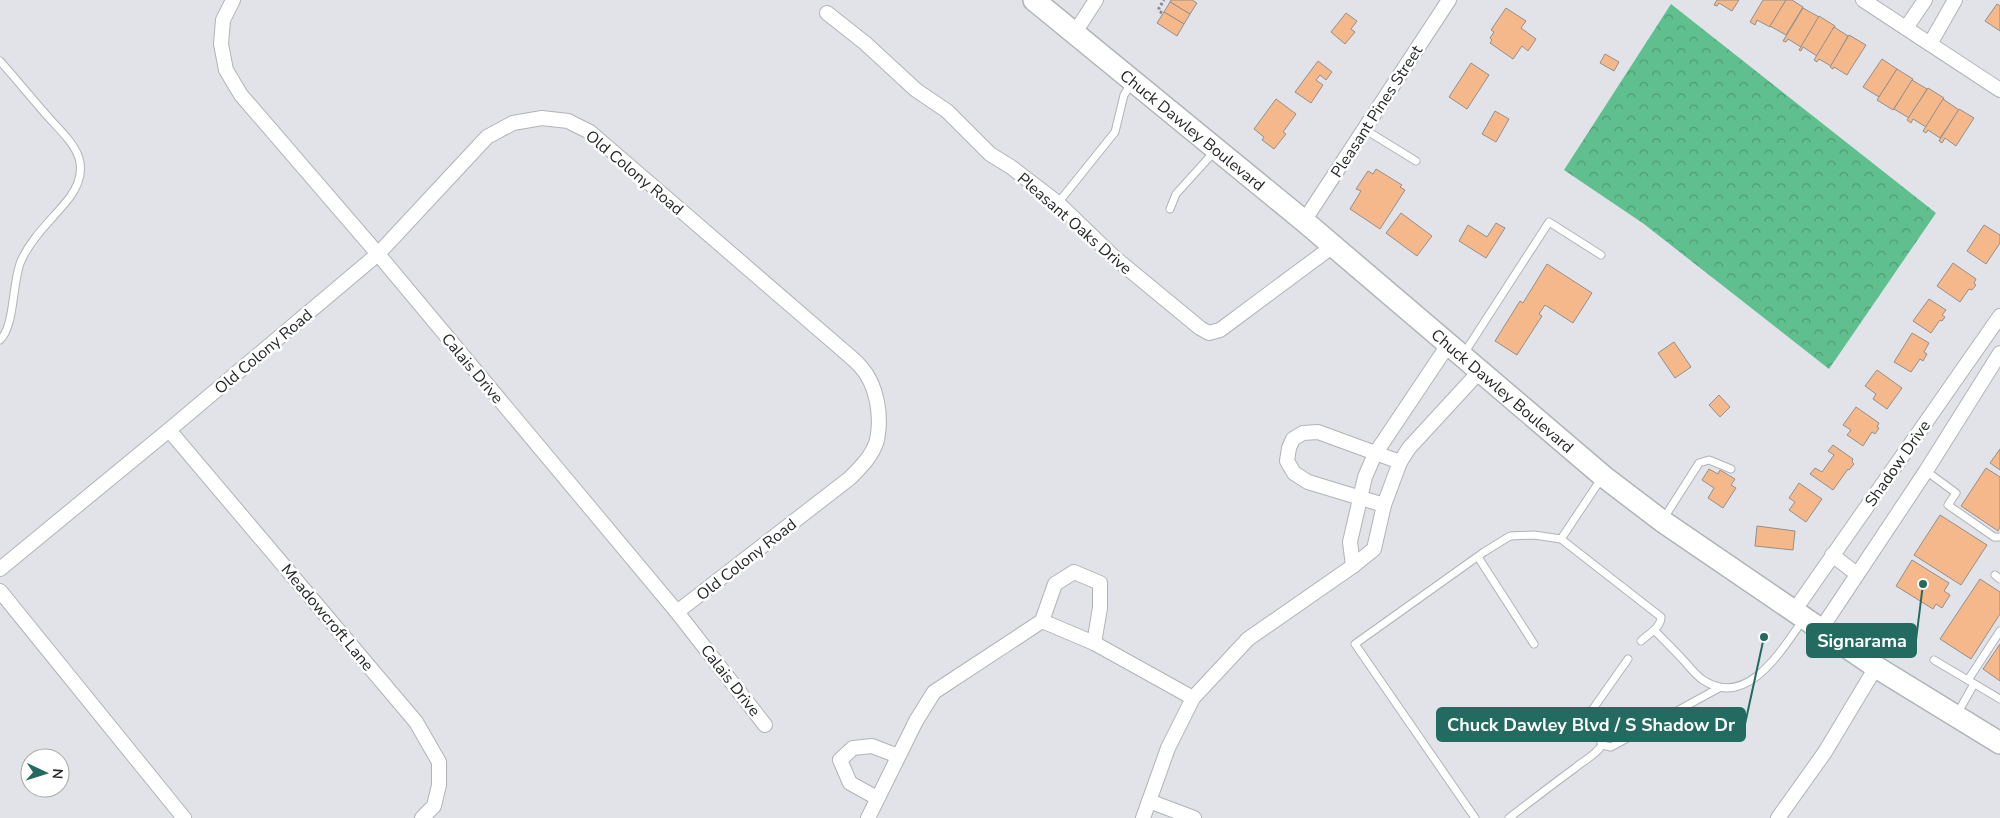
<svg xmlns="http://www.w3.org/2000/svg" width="2000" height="818" font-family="'Nunito Sans',sans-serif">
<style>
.forest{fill:url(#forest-crowns)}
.building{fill:#f5b88a;stroke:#948f8c}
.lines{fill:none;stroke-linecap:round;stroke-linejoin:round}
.lane-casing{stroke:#b0b3b8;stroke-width:9}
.street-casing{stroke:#b0b3b8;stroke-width:16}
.primary-casing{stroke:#b0b3b8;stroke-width:24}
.path{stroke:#84868a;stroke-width:3;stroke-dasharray:2.5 2.5;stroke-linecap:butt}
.lane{stroke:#fff;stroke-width:7}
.street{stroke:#fff;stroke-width:14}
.primary{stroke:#fff;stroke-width:21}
.labels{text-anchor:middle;stroke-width:5;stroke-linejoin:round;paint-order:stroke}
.street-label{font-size:16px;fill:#262729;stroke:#fff}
.leader{fill:none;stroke:#236b61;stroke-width:2}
.callout-dot{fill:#236b61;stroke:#fff;stroke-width:2}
.callout{fill:#236b61;stroke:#236b61;stroke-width:2}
.callout-label{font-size:18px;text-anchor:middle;font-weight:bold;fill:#fff}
</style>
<defs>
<pattern id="forest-crowns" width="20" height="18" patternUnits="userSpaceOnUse" patternTransform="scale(1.25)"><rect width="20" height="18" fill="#60bf8e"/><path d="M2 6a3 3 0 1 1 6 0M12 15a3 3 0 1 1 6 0" fill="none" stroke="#4f9b74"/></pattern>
</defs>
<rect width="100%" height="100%" fill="#e1e3e9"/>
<path class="forest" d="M1671,4L1936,213L1829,369L1644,224L1564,170Z"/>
<g class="building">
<path d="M1171,0H1192L1197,3L1190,14L1170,2Z"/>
<path d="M1717,0H1739L1732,11L1719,3L1717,6L1714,5Z"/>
<path d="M1763,0H1786L1770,27L1757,20L1755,25L1750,22Z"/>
<path d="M1786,0H1792L1803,7L1786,35L1770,26Z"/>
<path d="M1170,2L1190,14L1184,24L1164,12Z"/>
<path d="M1997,4L2000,6V31L1985,21Z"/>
<path d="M1506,8L1526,21L1521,28L1536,39L1528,51L1522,46L1513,59L1490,43L1492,40L1490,38L1494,32L1491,30Z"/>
<path d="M1803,8L1819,17L1801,47L1788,39L1786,42L1783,41Z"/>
<path d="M1164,12L1184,24L1177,36L1157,23Z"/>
<path d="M1346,13L1357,21L1351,29L1355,32L1345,44L1331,32Z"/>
<path d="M1819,16L1835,26L1817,56L1803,47L1801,51L1799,50Z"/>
<path d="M1834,27L1848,36L1831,66L1819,59L1817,62L1814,60Z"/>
<path d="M1849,35L1866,45L1847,75L1834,67L1833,69L1830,67Z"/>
<path d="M1605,54L1619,62L1614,71L1600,63Z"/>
<path d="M1882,59L1897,69L1879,97L1863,87Z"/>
<path d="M1318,61L1332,72L1326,80L1320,75L1316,80L1323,85L1311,103L1295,92Z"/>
<path d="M1471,63L1489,75L1467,109L1449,97Z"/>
<path d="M1897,69L1913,79L1893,110L1877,100Z"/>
<path d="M1912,80L1927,89L1909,118L1894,109Z"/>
<path d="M1928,88L1944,98L1926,127L1913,119L1911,123L1907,120Z"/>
<path d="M1276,99L1296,114L1283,132L1286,134L1274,149L1262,140L1264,137L1254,129Z"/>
<path d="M1943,99L1959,110L1940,138L1928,130L1926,133L1923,131Z"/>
<path d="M1959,109L1974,118L1956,146L1945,138L1942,143L1939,141Z"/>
<path d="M1495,111L1509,119L1496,142L1482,134Z"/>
<path d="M1376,169L1402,185L1400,187L1405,190L1380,229L1350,209L1361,191L1356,189L1368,171L1373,174Z"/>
<path d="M1401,213L1432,236L1417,256L1386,233Z"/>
<path d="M1496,223L1505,228L1486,258L1459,241L1468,225L1487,237Z"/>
<path d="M1984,225L2000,235V243L1986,264L1967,251Z"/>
<path d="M1953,263L1976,279L1974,283L1976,285L1972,290L1969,289L1960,302L1937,286Z"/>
<path d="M1547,264L1592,293L1573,323L1545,305L1539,314L1542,316L1517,355L1495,341L1520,301L1523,303Z"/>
<path d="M1929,299L1946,310L1942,315L1945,317L1942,321L1940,320L1931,333L1913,321Z"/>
<path d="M1912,333L1929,343L1924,352L1927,354L1923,361L1920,359L1911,372L1894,362Z"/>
<path d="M1674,342L1691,367L1675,378L1658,353Z"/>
<path d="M1877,370L1902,388L1887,409L1873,399L1876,394L1865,386Z"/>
<path d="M1719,395L1730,407L1720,417L1709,405Z"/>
<path d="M1856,407L1879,423L1877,427L1879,428L1875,434L1872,432L1863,446L1847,435L1851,430L1843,425Z"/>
<path d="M1833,445L1853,459L1852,462L1854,464L1849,470L1848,469L1833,490L1810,474L1815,468L1822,472L1834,455L1828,451Z"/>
<path d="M2000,449V470L1990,463Z"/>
<path d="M1986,468L2000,477V527L1998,531L1961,506Z"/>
<path d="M1709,469L1718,474L1720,470L1735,479L1731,485L1736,488L1723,508L1708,498L1714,488L1702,480Z"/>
<path d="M1799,483L1822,499L1806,522L1789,510L1795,502L1789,498Z"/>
<path d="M1940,515L1987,545L1961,585L1914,555Z"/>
<path d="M1757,526L1795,531L1793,550L1755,546Z"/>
<path d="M1912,560L1949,583L1944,591L1950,595L1942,608L1936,604L1933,609L1896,586Z"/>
<path d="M1980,579L2000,592V614L1971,659L1940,639Z"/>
<path d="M2000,644V681L1983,669Z"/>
</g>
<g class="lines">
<defs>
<g id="lane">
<path d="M0,61C17,80 33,100 50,119C60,130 74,143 79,158C83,172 78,186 70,197C54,218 32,236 21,261C12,282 15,326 0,340"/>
<path d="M1364,129L1416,161"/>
<path d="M1058,203L1115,132L1124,95L1131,84"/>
<path d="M1170,209L1176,194L1214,152"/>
<path d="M1463,355L1549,222L1601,255"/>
<path d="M1926,471L1956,493L1948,505L1994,537H2000"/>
<path d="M1664,518L1699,463L1709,460L1731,469"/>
<path d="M1561,539L1661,617C1661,628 1648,634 1641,641"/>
<path d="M1478,557L1534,644"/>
<path d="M1995,575L2000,579"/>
<path d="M1654,630C1665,641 1676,652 1686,663C1691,669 1697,676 1703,680C1747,709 1781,651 1803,620"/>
<path d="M1934,660L2000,699"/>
<path d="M1968,680L2000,631"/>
<path d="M1957,714L1974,684"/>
<path d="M1602,745L1611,747L1719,688"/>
<path d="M1475,818L1355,644L1484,552L1510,536L1534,535L1561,539L1601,479"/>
<path d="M1509,818C1531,801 1553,784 1575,768C1584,760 1595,756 1602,745C1599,734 1589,725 1590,713L1628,659"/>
</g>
<g id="street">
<path d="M233,0L223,20L221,44L226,70L241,95L378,254L677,612L765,725"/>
<path d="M1863,0L2000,90"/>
<path d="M827,13L865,43L916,90L947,111L990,154L1011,167L1058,203L1114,257L1200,328L1209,333L1220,330L1333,246"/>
<path d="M1906,28L1925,0"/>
<path d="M1074,34L1096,0"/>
<path d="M1930,44L1955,0"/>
<path d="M1304,221L1449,0"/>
<path d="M169,430L416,722L439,762V785L434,806L422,818"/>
<path d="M1384,505L1308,482L1294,473L1287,461L1289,448L1293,439L1303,433L1318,432L1400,462"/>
<path d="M1832,555L1857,574"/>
<path d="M1353,566L1350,542L1365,477L1375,454L1448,345"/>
<path d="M0,569L169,430L378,254L487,137L513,123L542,118L568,121L590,132L838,346C846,353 854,359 861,367C877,385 882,416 877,440C873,455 861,467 850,478L677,612"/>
<path d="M0,591L184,818"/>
<path d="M1794,611L2000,316"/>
<path d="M1042,621L1055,584L1074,572L1100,583V608L1094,643"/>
<path d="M1821,629L1926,471L2000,353"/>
<path d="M877,798L850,783L840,760L853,748L872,746L898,756"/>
<path d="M1149,801L1194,818"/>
<path d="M868,818L916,721L934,692L1042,621L1094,643L1193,698"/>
<path d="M1143,818L1168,748L1193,698L1248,639L1353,566L1374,549L1384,505L1400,462L1409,448L1479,372"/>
<path d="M1778,818L1825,752L1876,667"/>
</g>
<g id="primary">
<path id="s1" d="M1034,0L1304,221L1603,476L1662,521L1876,667L2000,743"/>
</g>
</defs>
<use href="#lane" class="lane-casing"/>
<use href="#street" class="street-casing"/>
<use href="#primary" class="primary-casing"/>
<path class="path" d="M1162,13L1159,11V8L1164,0"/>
<use href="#lane" class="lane"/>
<use href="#street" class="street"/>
<use href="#primary" class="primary"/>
</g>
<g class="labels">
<g class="street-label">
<text transform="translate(1376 111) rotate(-57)" y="6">Pleasant Pines Street</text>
<text dy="6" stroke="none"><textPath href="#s1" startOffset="205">Chuck Dawley Boulevard</textPath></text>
<text transform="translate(635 172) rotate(40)" y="6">Old Colony Road</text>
<text transform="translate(1075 223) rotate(41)" y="6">Pleasant Oaks Drive</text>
<text transform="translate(263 351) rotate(-40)" y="6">Old Colony Road</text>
<text transform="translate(473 368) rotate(50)" y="6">Calais Drive</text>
<text dy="6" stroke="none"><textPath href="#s1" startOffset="610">Chuck Dawley Boulevard</textPath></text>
<text transform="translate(1897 463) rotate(-55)" y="6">Shadow Drive</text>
<text transform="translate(746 559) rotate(-38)" y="6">Old Colony Road</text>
<text transform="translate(328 617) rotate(50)" y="6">Meadowcroft Lane</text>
<text transform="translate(731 680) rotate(52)" y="6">Calais Drive</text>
</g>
</g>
<path class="leader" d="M1923 584L1916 640M1764 637L1745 724"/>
<g class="callout-dot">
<circle cx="1923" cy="584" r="5"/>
<circle cx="1764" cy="637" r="5"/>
</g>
<g class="callout">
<rect x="1807" y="624" width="109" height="33" rx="5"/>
<rect x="1437" y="708" width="308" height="33" rx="5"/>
</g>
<g class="callout-label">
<text x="1862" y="647">Signarama</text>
<text x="1591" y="731">Chuck Dawley Blvd / S Shadow Dr</text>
</g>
<g transform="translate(45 773) rotate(94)"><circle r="24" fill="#ffffff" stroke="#a8a9a9"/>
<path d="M0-4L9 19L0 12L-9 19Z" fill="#236b61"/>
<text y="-8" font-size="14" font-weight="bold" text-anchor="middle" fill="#262729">N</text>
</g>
</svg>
